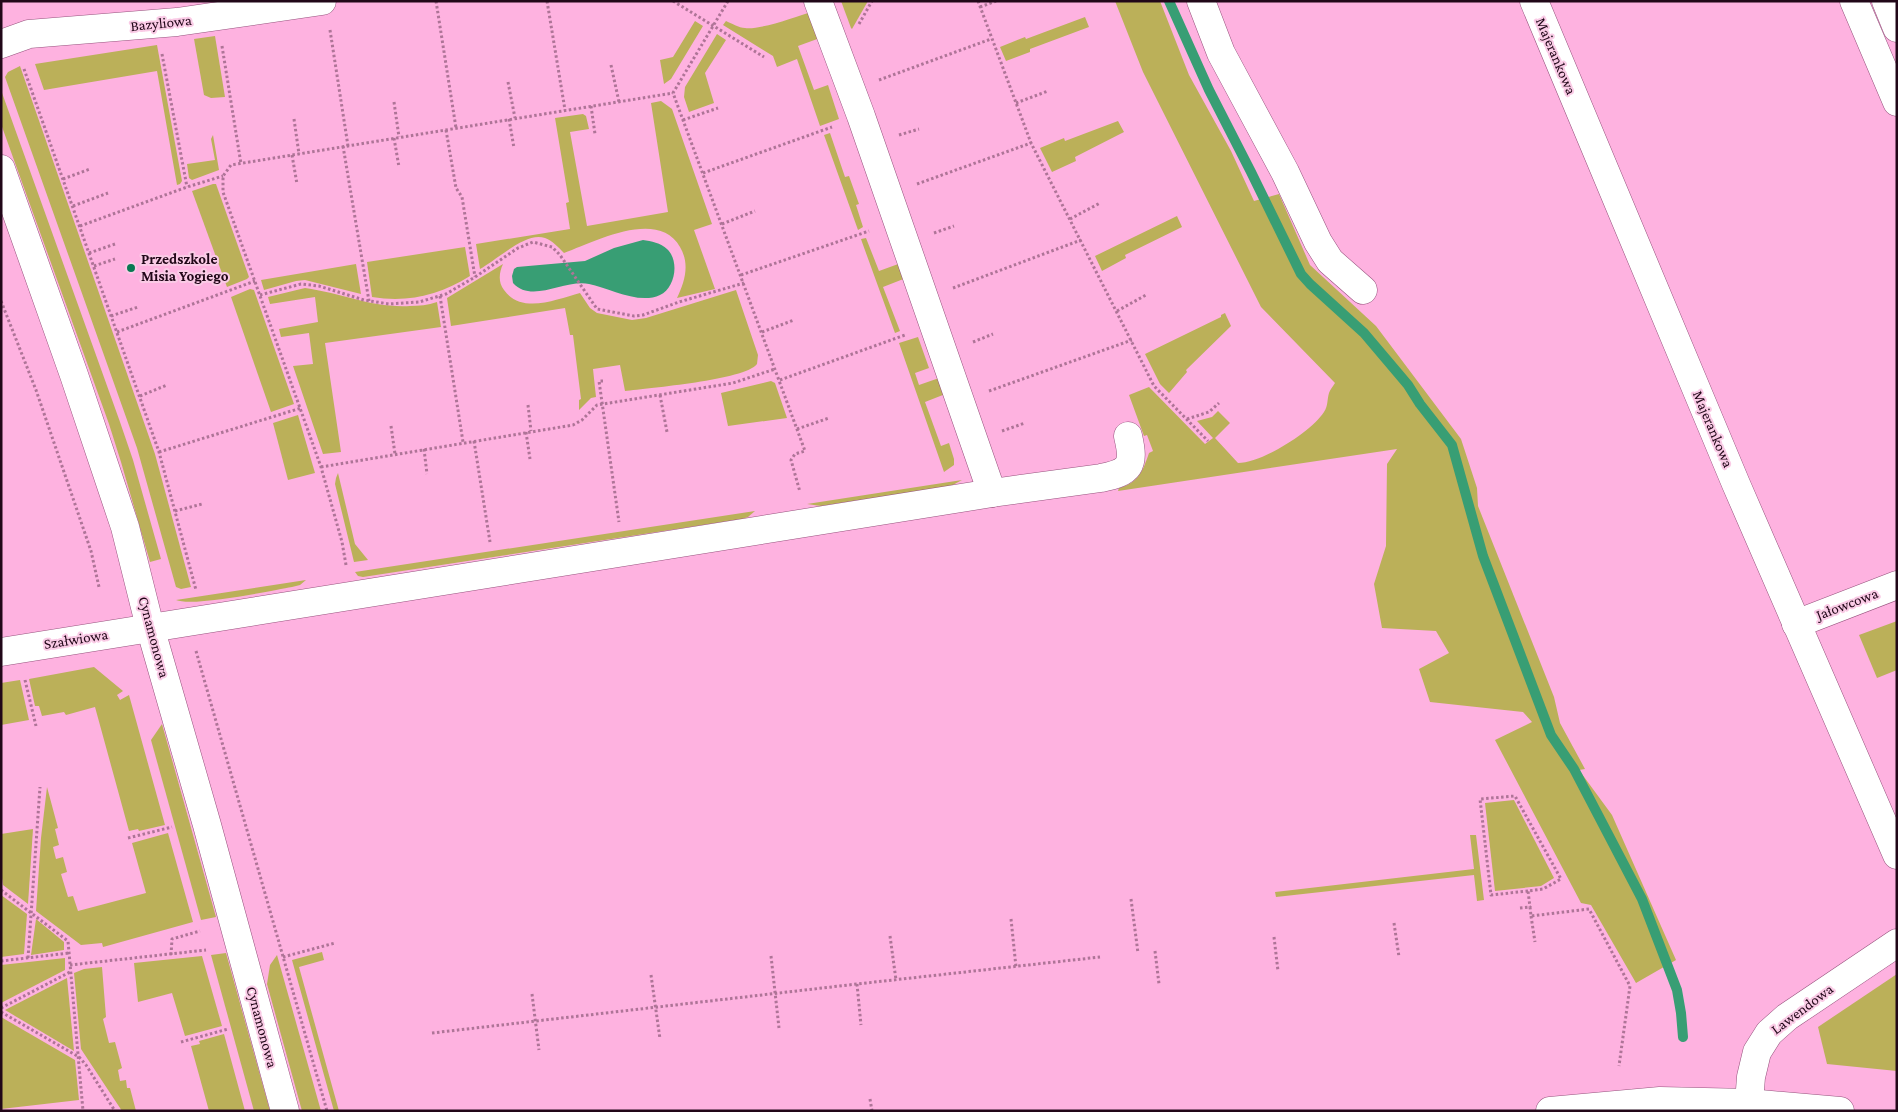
<svg xmlns="http://www.w3.org/2000/svg" width="1898" height="1112" font-family="'Crimson Pro',serif">
<style>
.green{fill:#bbb059}
.water{fill:#389e74}
.lines{fill:none;stroke-linecap:round;stroke-linejoin:round}
.stream{stroke:#389e74;stroke-width:10}
.minor-casing{stroke:#96527d;stroke-width:29}
.path{stroke:#ae7497;stroke-width:3;stroke-dasharray:2.5 2.5;stroke-linecap:butt}
.minor{stroke:#fff;stroke-width:28}
.poi-dot{fill:#087852;stroke:#facbe6;stroke-width:2}
.labels{text-anchor:middle;stroke-width:4;stroke-linejoin:round;paint-order:stroke}
.street-label{font-size:15px;fill:#210718;stroke:#facbe6}
.poi-label{font-size:15px;font-weight:bold;fill:#210718;stroke:#facbe6;text-anchor:start}
</style>
<rect width="100%" height="100%" fill="#feb2e0"/>
<g class="green">
<path d="M841,1H868L852,29L851,28Z"/>
<path d="M1115,1H1160L1189,75L1231,151L1254,201L1279,194L1310,265L1376,326L1461,439L1477,488L1478,506L1554,697L1560,723L1585,769L1579,770L1612,815L1676,960L1636,983L1591,905L1581,903L1495,740L1532,722L1523,712L1430,702L1419,669L1449,653L1436,631L1382,628L1374,584L1386,546L1387,464L1397,449L1118,491L1119,488C1139,483 1143,470 1149,453L1153,451L1147,435L1144,436L1129,395L1149,387L1205,444L1213,438L1197,421L1212,417L1218,411L1230,423L1215,438L1238,463C1262,463 1311,432 1324,412C1328,406 1327,400 1329,393C1330,390 1333,386 1335,383L1261,307L1143,72Z"/>
<path d="M811,12L820,38L798,46L814,90L828,85L839,119L820,126L797,59L777,67L773,56L723,25L726,21C731,23 739,28 745,28C760,30 796,17 811,12Z"/>
<path d="M1085,17L1089,27L1030,49V52L1006,61L1000,47L1025,37L1026,39Z"/>
<path d="M695,21L703,26L671,79L664,84L660,60L673,57Z"/>
<path d="M717,34L726,40L705,73L714,103L689,112L684,97L685,87Z"/>
<path d="M215,36L225,97L211,98L204,95L194,39Z"/>
<path d="M157,45L182,181L180,184L177,185L157,71L44,90L35,64Z"/>
<path d="M20,66L155,454L191,587L181,589L176,587L137,448L5,77L8,72Z"/>
<path d="M1,90L120,422L133,460L161,559L150,562L121,462L109,424L1,124Z"/>
<path d="M661,101L672,109L712,224L694,230L715,289L677,298C685,281 690,264 680,247C658,208 594,242 564,253C558,247 553,241 545,238C526,231 497,260 480,269L476,244L570,229L566,203L569,202L555,118L583,114L586,116L589,129L570,132L587,226L668,212L651,103Z"/>
<path d="M1118,121L1124,132L1075,157L1076,161L1052,172L1040,148L1064,138L1065,141Z"/>
<path d="M830,133L845,177L849,176L859,204L856,205L863,227L858,230L824,135Z"/>
<path d="M213,135L219,170L192,180L189,178L187,164L215,160L211,139Z"/>
<path d="M213,184H216L249,277L247,279L227,287L192,191Z"/>
<path d="M1177,216L1182,227L1125,255L1126,258L1102,271L1095,256Z"/>
<path d="M866,238L879,271L901,263L906,278L883,287L900,331L895,333L862,242L861,239Z"/>
<path d="M465,247L470,276C440,295 408,303 372,297L367,262Z"/>
<path d="M356,264L361,294L305,280L296,281L264,290L261,280Z"/>
<path d="M503,264C499,273 498,282 504,290C522,315 557,299 580,293L590,308L597,313L632,320L646,318L736,290L758,355L757,364C745,380 649,388 625,391L620,365L593,369L596,397L591,398L579,410V400L581,399L573,335H570L565,308L451,326L447,298Z"/>
<path d="M305,288C342,293 371,308 410,306C419,306 428,305 437,302L441,327L325,343L341,452L323,454L293,366L313,364L309,333L281,337L279,329L318,322L315,297L270,304L268,297Z"/>
<path d="M250,289L254,290L294,404L271,412L231,297Z"/>
<path d="M1225,313L1231,326L1186,370L1187,372L1169,393L1160,384L1145,354L1221,317V315Z"/>
<path d="M918,337L929,368L915,373L919,385L942,377L948,393L925,402L941,446L949,443L954,459V465L944,472L899,343Z"/>
<path d="M771,381L775,383L787,418L728,426L721,393Z"/>
<path d="M298,415L315,473L288,480L273,423Z"/>
<path d="M338,473L355,544L368,560L354,562L335,484L336,478Z"/>
<path d="M962,480L951,486L821,506L807,504Z"/>
<path d="M755,511L748,517L742,519L363,577L358,576L355,572Z"/>
<path d="M306,580L300,585L292,587C270,591 193,607 176,600Z"/>
<path d="M1897,621V670L1877,678L1859,635Z"/>
<path d="M94,667L123,691L117,695L120,700L129,695L165,825L139,831L138,829L129,831L95,707L66,715L64,712L42,716L39,706H35L29,679Z"/>
<path d="M20,680L29,720L1,725V683Z"/>
<path d="M162,724L216,917L201,920L151,740Z"/>
<path d="M47,787L58,828L55,829L59,845L53,847L56,859L63,857L67,872L61,874L68,897L73,896L78,911L146,893L132,843L168,833L193,922L103,947L102,943L81,945L36,911L41,838Z"/>
<path d="M1514,800L1554,878L1541,886L1495,891L1485,803Z"/>
<path d="M33,829L28,904L3,885L1,871V834Z"/>
<path d="M1470,835H1476L1484,900L1477,901L1474,875L1276,897L1275,892L1474,869Z"/>
<path d="M1,895L27,914L24,954L1,957Z"/>
<path d="M36,919L64,942V950L31,955Z"/>
<path d="M322,952L324,960L299,967L339,1111H334L292,960Z"/>
<path d="M226,953L270,1111H254L211,955Z"/>
<path d="M277,955L321,1111H302L267,984L270,965Z"/>
<path d="M202,956L222,1026L185,1036L172,993L138,1002L134,963Z"/>
<path d="M65,958V970L1,1003V965Z"/>
<path d="M102,967L106,1017L103,1019L109,1043L115,1042L122,1068L118,1070L120,1081L126,1080L127,1088H130L136,1111H122L81,1049L74,973L84,969Z"/>
<path d="M1897,974V1071L1827,1064L1818,1027Z"/>
<path d="M67,978L74,1051L5,1010Z"/>
<path d="M1,1017L75,1060L79,1100L1,1109Z"/>
<path d="M224,1034L245,1111H209L191,1046L200,1044L199,1041Z"/>
</g>
<path class="water" d="M643,240C651,241 661,243 667,249C680,261 675,288 660,295C639,305 609,288 589,284C565,279 532,304 513,283L512,276L514,269L517,267L585,261L614,248Z"/>
<g class="lines">
<path class="stream" d="M1169,1L1209,90L1251,172L1301,274L1310,284L1364,333L1408,385L1420,404L1452,445L1483,556L1551,735L1574,769L1642,899L1677,990L1681,1013L1683,1037"/>
<defs>
<g id="minor">
<path d="M818,1L861,116L992,493"/>
<path d="M1201,1L1221,53L1285,172L1318,242L1330,261L1363,290"/>
<path d="M1534,1L1736,484L1897,855"/>
<path d="M1854,1L1897,102"/>
<path d="M1886,1L1897,28"/>
<path d="M1,44L29,34L177,22L322,1"/>
<path d="M1,169L74,375L125,527L150,627L207,825L285,1111"/>
<path d="M1796,624L1897,585"/>
<path d="M1,652L992,493L1101,478C1130,472 1135,466 1128,436"/>
<path d="M1749,1103L1751,1077L1757,1052L1769,1033L1787,1017L1897,943"/>
<path d="M1550,1111L1660,1101L1749,1103L1840,1111"/>
</g>
</defs>
<use href="#minor" class="minor-casing"/>
<g class="path">
<path d="M436,1L456,128"/>
<path d="M547,1L565,110"/>
<path d="M673,1L764,57"/>
<path d="M728,1L673,93L805,451L795,454L791,460L800,492"/>
<path d="M978,1L1031,143L1154,386L1208,441"/>
<path d="M980,7L996,1"/>
<path d="M859,24L872,1"/>
<path d="M330,30L348,146"/>
<path d="M222,46L241,164"/>
<path d="M162,54L187,187"/>
<path d="M611,65L619,102"/>
<path d="M24,69L159,452L196,590"/>
<path d="M879,80L991,39"/>
<path d="M508,82L515,118"/>
<path d="M394,102L399,137"/>
<path d="M1016,103L1048,91"/>
<path d="M591,106L595,134"/>
<path d="M294,119L299,154"/>
<path d="M509,119L514,148"/>
<path d="M683,120L718,108"/>
<path d="M446,130L456,188L462,197L475,277"/>
<path d="M899,135L919,129"/>
<path d="M394,138L399,167"/>
<path d="M343,146L369,301"/>
<path d="M292,155L297,184"/>
<path d="M703,173L832,127"/>
<path d="M63,179L90,169"/>
<path d="M917,184L1031,143"/>
<path d="M73,206L108,193"/>
<path d="M1070,219L1100,203"/>
<path d="M722,224L755,211"/>
<path d="M80,226L187,187L223,176"/>
<path d="M934,233L954,226"/>
<path d="M89,253L115,244"/>
<path d="M94,266L115,259"/>
<path d="M741,275L869,231"/>
<path d="M953,288L1081,240"/>
<path d="M260,295L301,284L319,286L364,300L389,304L419,302L446,294L475,277L518,248L533,242L552,247L560,255L597,309L634,316L643,315L679,302L744,283"/>
<path d="M440,296L463,442"/>
<path d="M1,301L36,390L91,551L99,587"/>
<path d="M1117,311L1146,295"/>
<path d="M111,316L138,307"/>
<path d="M117,332L255,281"/>
<path d="M762,332L794,320"/>
<path d="M973,342L993,334"/>
<path d="M780,380L905,335"/>
<path d="M603,381H599L619,522"/>
<path d="M989,391L1132,340"/>
<path d="M660,395L667,432"/>
<path d="M140,396L167,385"/>
<path d="M528,405L531,431"/>
<path d="M1187,419L1209,412L1219,403"/>
<path d="M391,426L395,454"/>
<path d="M797,429L829,418"/>
<path d="M1002,431L1025,423"/>
<path d="M526,432L530,459"/>
<path d="M474,441L490,542"/>
<path d="M424,449L427,474"/>
<path d="M159,452L301,408"/>
<path d="M321,467L573,425L582,420L597,405L733,383L775,369"/>
<path d="M175,511L202,504"/>
<path d="M346,565L342,542L321,467L223,192V176L231,165L673,93"/>
<path d="M196,651L327,1111"/>
<path d="M25,680L36,726"/>
<path d="M128,838L172,827"/>
<path d="M1,890L68,941L83,1111"/>
<path d="M1528,891L1491,895L1480,799L1515,796L1561,879L1543,889L1528,891L1530,907"/>
<path d="M1131,899L1138,953"/>
<path d="M1520,908L1530,907L1531,916L1589,909L1630,986L1619,1066"/>
<path d="M1531,916L1535,942"/>
<path d="M1011,919L1016,967"/>
<path d="M1394,923L1399,957"/>
<path d="M890,936L896,980"/>
<path d="M1274,937L1278,971"/>
<path d="M1155,951L1159,984"/>
<path d="M171,955L172,939L200,931"/>
<path d="M771,956L779,1028"/>
<path d="M283,957L335,943"/>
<path d="M28,958L40,787"/>
<path d="M1,961L69,953"/>
<path d="M70,965L206,950"/>
<path d="M651,975L660,1039"/>
<path d="M857,984L861,1025"/>
<path d="M532,994L539,1050"/>
<path d="M1,1008L70,972"/>
<path d="M1,1012L79,1057L86,1065L115,1111"/>
<path d="M432,1033L857,984L1100,957"/>
<path d="M181,1042L228,1029"/>
<path d="M870,1099L872,1111"/>
</g>
<use href="#minor" class="minor"/>
</g>
<circle class="poi-dot" cx="131" cy="268" r="5"/>
<g class="labels">
<g class="street-label">
<text transform="translate(161 23) rotate(-6)" y="5">Bazyliowa</text>
<text transform="translate(1556 56) rotate(67)" y="5">Majerankowa</text>
<text transform="translate(1713 429) rotate(67)" y="5">Majerankowa</text>
<text transform="translate(1847 604) rotate(-21)" y="5">Jałowcowa</text>
<text transform="translate(154 637) rotate(75)" y="5">Cynamonowa</text>
<text transform="translate(76 639) rotate(-9)" y="5">Szałwiowa</text>
<text transform="translate(1802 1009) rotate(-37)" y="5">Lawendowa</text>
<text transform="translate(262 1027) rotate(75)" y="5">Cynamonowa</text>
</g>
<g class="poi-label">
<text x="141" y="264">Przedszkole<tspan x="141" dy="17">Misia Yogiego</tspan></text>
</g>
</g>
<rect width="1898" height="1112" fill="none" stroke="#210718" stroke-width="5"/>
</svg>
